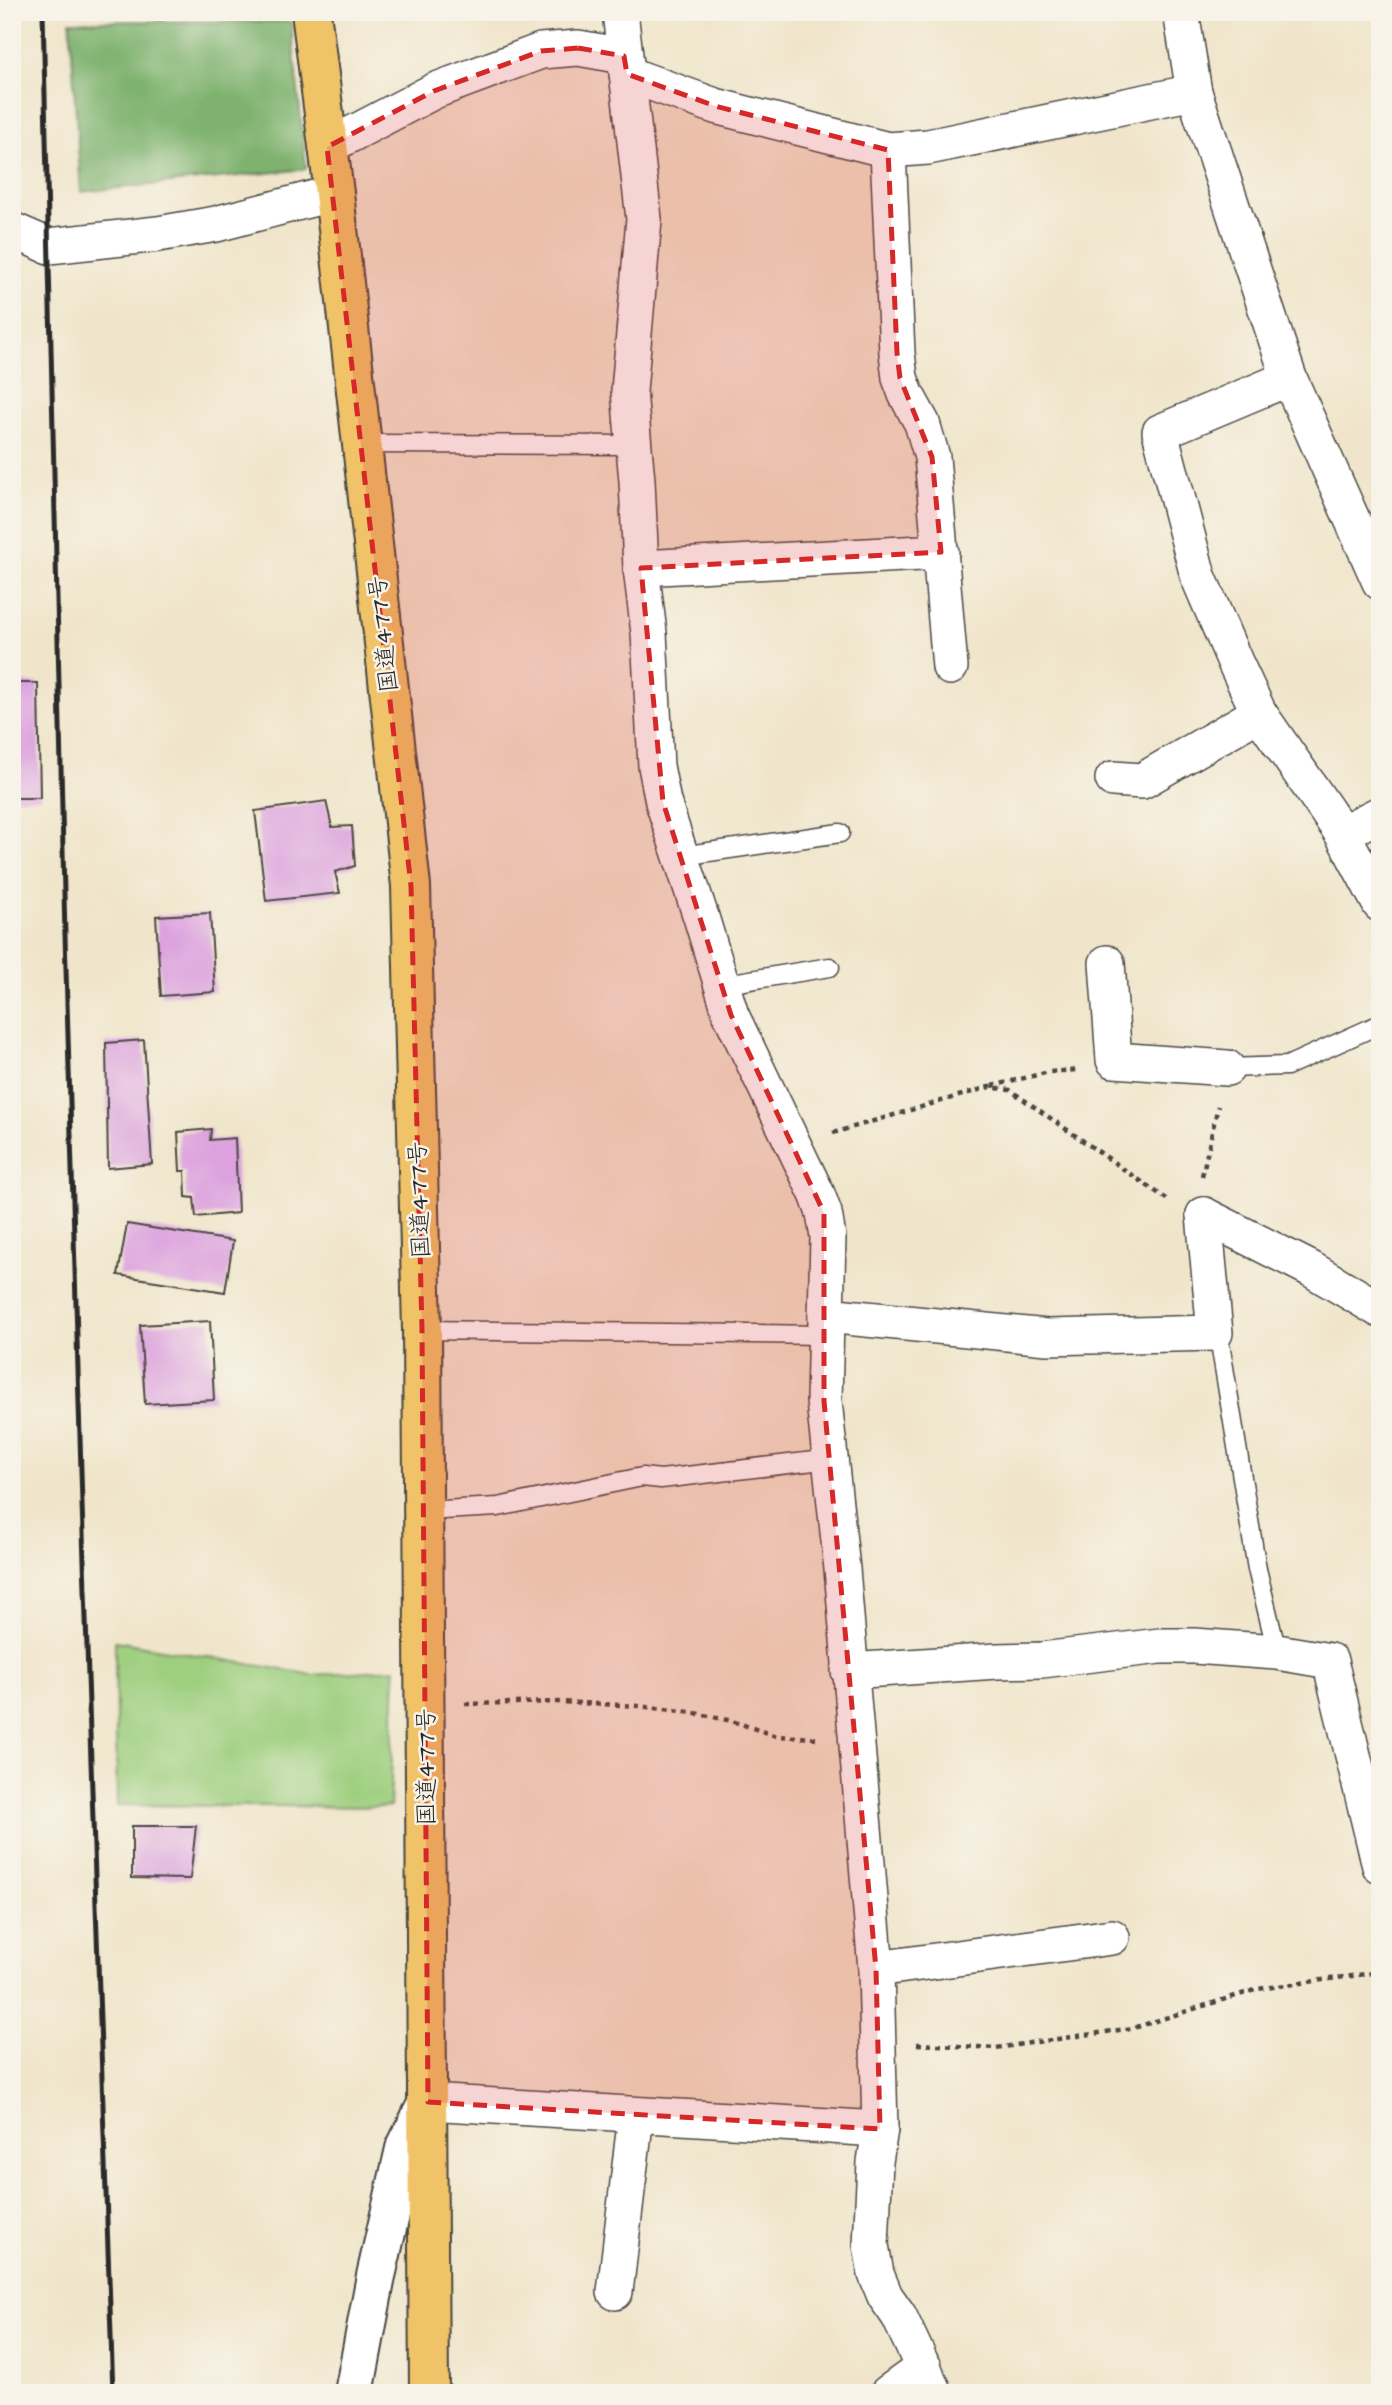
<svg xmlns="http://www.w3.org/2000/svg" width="1392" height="2405" font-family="'Architects Daughter','Klee One',sans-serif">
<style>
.green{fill:#9ecf7f;stroke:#647d55;stroke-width:2}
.forest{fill:#7eb26e;stroke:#546e4c;stroke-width:2}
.building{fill:#dca1de}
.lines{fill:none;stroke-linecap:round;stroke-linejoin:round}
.service-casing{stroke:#494743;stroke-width:21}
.minor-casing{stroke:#494743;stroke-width:38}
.tertiary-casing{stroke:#494743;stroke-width:42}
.trunk-casing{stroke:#494743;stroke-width:42}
.path{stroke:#494743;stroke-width:4.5;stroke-dasharray:5 5;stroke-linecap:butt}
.service{stroke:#fff;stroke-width:18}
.minor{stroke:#fff;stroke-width:35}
.tertiary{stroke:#fff;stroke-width:38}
.trunk{stroke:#f0c369;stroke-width:38}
.rail{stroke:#2b2b2b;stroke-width:5}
.marked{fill:#d62828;fill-opacity:0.2;stroke:#d62828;stroke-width:5;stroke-dasharray:14 9;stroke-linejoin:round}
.labels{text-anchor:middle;stroke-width:5;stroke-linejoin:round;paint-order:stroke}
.street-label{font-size:24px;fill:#2b2b2b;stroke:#f7f3e8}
</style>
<rect width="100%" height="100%" fill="#f7f3e8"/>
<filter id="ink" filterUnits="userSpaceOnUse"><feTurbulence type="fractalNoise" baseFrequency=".0143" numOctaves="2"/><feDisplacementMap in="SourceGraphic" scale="14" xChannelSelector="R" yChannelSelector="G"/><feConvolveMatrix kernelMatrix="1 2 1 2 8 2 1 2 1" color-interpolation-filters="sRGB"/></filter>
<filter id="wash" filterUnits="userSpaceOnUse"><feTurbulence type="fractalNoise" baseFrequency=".00686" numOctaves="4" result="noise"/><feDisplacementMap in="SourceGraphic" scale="28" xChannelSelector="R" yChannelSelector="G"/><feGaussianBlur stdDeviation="1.57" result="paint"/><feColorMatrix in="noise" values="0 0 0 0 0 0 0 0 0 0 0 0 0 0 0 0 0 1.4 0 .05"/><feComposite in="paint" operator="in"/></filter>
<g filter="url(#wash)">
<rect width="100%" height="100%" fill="#f0e5ca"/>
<path class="green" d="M115,1641L313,1675L395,1669L390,1807L117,1805Z"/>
<path class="forest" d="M70,21L291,22L306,169L81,192Z"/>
<g id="blocks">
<g class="building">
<path d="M12,683H38L40,798H12Z"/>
<path d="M326,801L332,827L352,826L355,866L335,872L340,893L266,901L255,811Z"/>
<path d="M210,913L215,992L161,996L156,916Z"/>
<path d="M144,1040L152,1164L108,1168L106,1043Z"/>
<path d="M211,1129L210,1140L235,1138L238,1213L196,1217L194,1198L186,1197L185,1171H180L178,1132Z"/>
<path d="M127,1224L233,1241L225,1292L118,1275Z"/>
<path d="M210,1321L214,1400L145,1404L140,1325Z"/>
<path d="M132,1826H196L190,1879L132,1878Z"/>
</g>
</g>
</g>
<g filter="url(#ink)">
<use href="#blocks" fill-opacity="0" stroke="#494743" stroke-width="2"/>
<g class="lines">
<defs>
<g id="service">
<path d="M362,444L633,445"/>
<path d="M681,856L840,833"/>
<path d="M720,985L830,967"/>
<path d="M1227,1068L1287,1066L1380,1024"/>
<path d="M422,1330L825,1335"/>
<path d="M1215,1333L1221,1349L1257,1569L1277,1652"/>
<path d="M424,1511L498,1507L642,1477L661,1479L831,1459"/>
</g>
<g id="minor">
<path d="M620,12L644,219L629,391L637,481L641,568L649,633L656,766L663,802L701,917L731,1015L817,1194L824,1213L828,1237L824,1401L842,1569L876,1969L880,2129L875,2162L871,2245L876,2274L885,2296L899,2316L935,2393"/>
<path d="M1181,12L1194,92L1289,378L1380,582"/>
<path d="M627,74L715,106L888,150L928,147L1194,92"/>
<path d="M327,147L434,91L541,51L578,48L624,56"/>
<path d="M888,150L897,353L900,378L906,394L922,423L932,457L950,667"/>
<path d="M12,230L49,246L158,234L216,224L334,193"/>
<path d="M1289,378L1160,432L1198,576L1235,662L1259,713L1342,833L1380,814"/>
<path d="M641,568L941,552"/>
<path d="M1113,779L1142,781L1259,713"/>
<path d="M1342,833L1380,904"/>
<path d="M1107,963L1114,1060L1227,1068"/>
<path d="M1204,1215L1311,1269L1380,1310"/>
<path d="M826,1315L1047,1337L1215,1333L1204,1215"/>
<path d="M849,1671L997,1661L1042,1660L1160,1646H1194L1277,1652L1330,1661L1380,1866"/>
<path d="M876,1969L1112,1937"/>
<path d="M428,2102L880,2129"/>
<path d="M615,2292L636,2115"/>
<path d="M888,2393L924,2367"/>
</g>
<path id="tertiary" d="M354,2393L376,2276L405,2149L428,2102"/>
<path id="trunk" d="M311,12L334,193L411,886L422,1330L429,2393"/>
</defs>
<use href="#service" class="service-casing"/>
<use href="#minor" class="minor-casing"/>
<use href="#tertiary" class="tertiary-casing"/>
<use href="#trunk" class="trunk-casing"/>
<g class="path">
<path d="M992,1086L1049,1072L1076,1070"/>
<path d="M833,1133L989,1087L1010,1090L1168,1200"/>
<path d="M1202,1176L1218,1106"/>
<path d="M465,1704L561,1702L638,1706L690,1712L732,1721L776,1736L816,1738"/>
<path d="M917,2044L996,2048L1133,2028L1258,1989L1380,1972"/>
</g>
<use href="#service" class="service"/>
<use href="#minor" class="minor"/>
<use href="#tertiary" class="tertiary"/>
<use href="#trunk" class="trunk"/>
<path class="rail" d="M43,12L65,935L82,1504L113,2393"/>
</g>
</g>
<path class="marked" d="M578,48L624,56L627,74L715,106L888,150L897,353L900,378L932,457L941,552L641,568L663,802L731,1015L824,1213V1401L876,1969L880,2129L428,2102L422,1330L411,886L327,147L434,91L541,51Z"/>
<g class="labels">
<g class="street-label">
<text transform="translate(383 634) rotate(-96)" y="8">国道477号</text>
<text transform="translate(419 1200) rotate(-92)" y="8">国道477号</text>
<text transform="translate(426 1767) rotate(-90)" y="8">国道477号</text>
</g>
</g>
<rect width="1392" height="2405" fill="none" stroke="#f7f3e8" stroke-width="42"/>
</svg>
